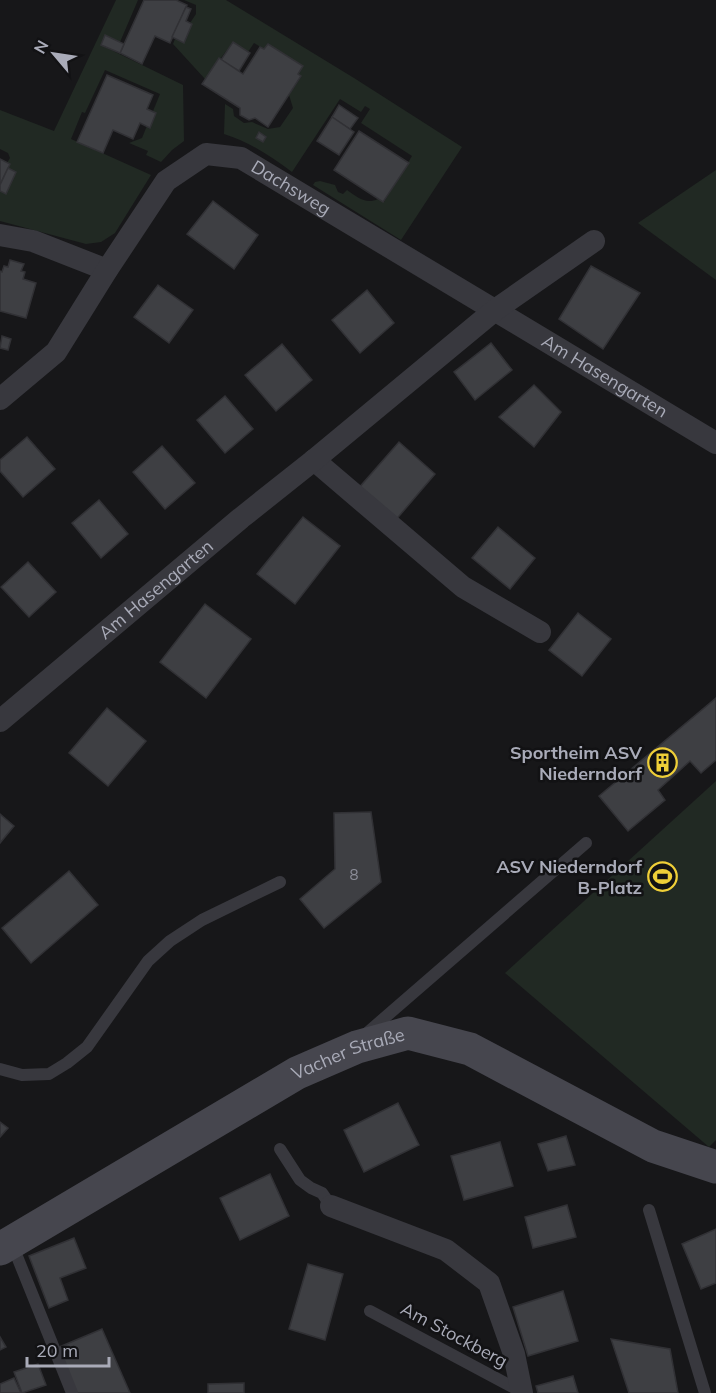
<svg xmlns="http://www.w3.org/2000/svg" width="716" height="1393" font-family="Mulish,sans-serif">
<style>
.green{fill:#212923}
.building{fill:#3e3f43;stroke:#313135;stroke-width:1.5}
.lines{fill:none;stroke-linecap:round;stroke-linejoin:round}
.service{stroke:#38383e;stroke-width:12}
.minor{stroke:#38383e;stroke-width:22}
.secondary{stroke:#46464e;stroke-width:33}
.labels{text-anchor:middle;stroke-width:5;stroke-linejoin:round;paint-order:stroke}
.number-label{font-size:15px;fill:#8e909b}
.street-label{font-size:18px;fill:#a9abb8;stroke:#121214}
.poi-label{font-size:18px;font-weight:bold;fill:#a9abb8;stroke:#121214;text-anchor:end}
</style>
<rect width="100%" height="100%" fill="#171719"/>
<g class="green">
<path d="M116,0H138L120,42L105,35L101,45L183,85L184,141L172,150L161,162L146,155L148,151L129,143L142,138L160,94L105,70L85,113L82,112L71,139L151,175L115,233L101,242L86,244L0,221V191L10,164L7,163L10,158L8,153L0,149V110L54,131Z"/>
<path d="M184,0H226L354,78L462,147L401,240L313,185L315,182L320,181L335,185L338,192L343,194L347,190C357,197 366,205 378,199L384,202L412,156L361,123L370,109L365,106L361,112L340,99L292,172C270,156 250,142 224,134L225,104L233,109L234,116L244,123L252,122L268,129L280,127L293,108L289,95L301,77L298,74L302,66L268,44L264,49L254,43L248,52L233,42L205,79L173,44L175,39L184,42L192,24L190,23L196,14V5Z"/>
<path d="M716,170V280L638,223Z"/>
<path d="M716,781V1140L709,1147L505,973Z"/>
</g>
<g class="building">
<path d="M144,0H176L187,5L170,43L155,36L142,64L120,53Z"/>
<path d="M186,7L191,9L186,21L192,24L184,43L172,37Z"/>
<path d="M105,35L124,44L120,53L101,45Z"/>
<path d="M233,42L250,53L239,71L221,60Z"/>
<path d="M268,44L303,66L298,74L301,76L268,127L255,118L249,120L240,115V108L202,84L219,58L243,74L260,47L264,49Z"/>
<path d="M107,75L153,95L147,109L156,113L150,128L140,123L133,139L113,130L103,153L77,142Z"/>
<path d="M339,105L358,118L350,129L332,117Z"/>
<path d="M332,117L354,132L339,155L317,141Z"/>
<path d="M359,131L409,163L383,202L334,170Z"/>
<path d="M259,132L266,137L263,142L256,138Z"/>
<path d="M0,159L10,164L0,185Z"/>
<path d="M8,168L16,172L6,194L0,191V185Z"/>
<path d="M213,201L258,235L234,269L187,234Z"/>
<path d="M10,260L24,264L21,271L25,272L23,279L36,283L26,318L0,311V271L2,272L4,266L8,267Z"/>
<path d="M591,266L640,293L603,349L559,319Z"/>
<path d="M158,285L193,310L169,343L134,317Z"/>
<path d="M367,290L394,323L360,353L332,320Z"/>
<path d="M2,336L11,339L8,350L0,348Z"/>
<path d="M491,343L512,370L475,400L454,372Z"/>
<path d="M282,344L312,380L276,411L245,375Z"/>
<path d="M534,385L561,412L534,447L499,417Z"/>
<path d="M225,396L253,429L225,453L197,420Z"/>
<path d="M27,437L55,469L23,497L0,471V460Z"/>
<path d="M399,442L435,474L394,522L357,490Z"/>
<path d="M162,446L195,483L165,509L133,472Z"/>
<path d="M99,500L128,534L101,558L72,523Z"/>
<path d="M303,517L340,546L295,604L257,574Z"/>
<path d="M498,527L535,558L510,589L472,558Z"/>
<path d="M28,562L56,592L29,617L1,587Z"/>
<path d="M205,604L251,639L206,698L160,662Z"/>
<path d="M578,613L611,639L582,676L549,650Z"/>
<path d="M716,698V760L701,773L690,761L658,790L665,800L628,831L599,796Z"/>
<path d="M107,708L146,741L108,786L69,753Z"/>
<path d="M371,812L381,882L324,928L300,899L335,869L334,813Z"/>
<path d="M0,814L14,826L0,843Z"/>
<path d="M69,871L98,905L31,963L2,928Z"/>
<path d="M398,1103L419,1145L364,1172L344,1130Z"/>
<path d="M0,1122L8,1128L0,1137Z"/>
<path d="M566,1136L575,1165L548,1171L538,1144Z"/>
<path d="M500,1142L513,1186L464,1200L451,1156Z"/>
<path d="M270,1174L289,1216L240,1240L220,1198Z"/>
<path d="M567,1205L576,1237L533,1248L525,1217Z"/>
<path d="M716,1229V1283L701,1289L682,1244Z"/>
<path d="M74,1238L86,1268L60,1278L68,1300L49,1308L29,1256Z"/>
<path d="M308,1264L343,1274L325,1340L289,1329Z"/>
<path d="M563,1291L578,1341L528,1356L513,1307Z"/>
<path d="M102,1329L130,1393H76L57,1348Z"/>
<path d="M0,1337L6,1347L0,1350Z"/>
<path d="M611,1339L670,1349L678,1393H629Z"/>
<path d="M38,1364L46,1385L22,1393L14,1372Z"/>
<path d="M573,1376L578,1393H538L536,1386Z"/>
<path d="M14,1378L21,1393H0V1384Z"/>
<path d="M244,1383V1393H208V1384Z"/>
</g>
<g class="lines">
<g class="service">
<path d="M367,1033L586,843"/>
<path d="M0,1069L22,1075L49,1074L67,1063L87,1047L148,961L170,941L202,920L280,882"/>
<path d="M280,1149L300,1180L311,1188L322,1193L331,1206"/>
<path d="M649,1210L705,1393"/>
<path d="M12,1244L72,1393"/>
<path d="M370,1311L522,1392"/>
</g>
<g class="minor">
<path d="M0,235L33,241L107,270"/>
<path id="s1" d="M0,399L56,352L107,270L166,181L206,154L241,158L716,443"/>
<path d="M314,460L463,587L540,632"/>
<path id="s2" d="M0,721L241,518L314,460L495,310L594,241"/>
<path d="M331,1206L446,1250L489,1283L514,1354L522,1393"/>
</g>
<path class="secondary" id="s3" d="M0,1249L297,1073L357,1047L408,1033L470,1049L653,1146L716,1167"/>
</g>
<defs>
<symbol id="building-ring" viewBox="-11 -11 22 22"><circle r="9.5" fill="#121214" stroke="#efcf38" stroke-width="1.5"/><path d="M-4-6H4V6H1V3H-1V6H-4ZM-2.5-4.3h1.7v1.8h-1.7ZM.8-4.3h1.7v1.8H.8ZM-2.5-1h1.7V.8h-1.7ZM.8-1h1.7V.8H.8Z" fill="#efcf38"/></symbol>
<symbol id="stadium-ring" viewBox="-11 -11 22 22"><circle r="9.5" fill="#121214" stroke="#efcf38" stroke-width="1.5"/><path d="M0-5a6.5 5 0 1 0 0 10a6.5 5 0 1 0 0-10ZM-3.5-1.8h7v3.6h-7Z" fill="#efcf38"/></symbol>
</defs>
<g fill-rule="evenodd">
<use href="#building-ring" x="646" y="746" width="33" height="33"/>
<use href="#stadium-ring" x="646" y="860" width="33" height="33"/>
</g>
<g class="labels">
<g class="number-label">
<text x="354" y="880">8</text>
</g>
<g class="street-label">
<text dy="6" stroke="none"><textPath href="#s1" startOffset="418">Dachsweg</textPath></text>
<text dy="6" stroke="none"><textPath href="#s1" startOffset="784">Am Hasengarten</textPath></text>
<text dy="6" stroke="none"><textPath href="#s2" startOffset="204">Am Hasengarten</textPath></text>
<text dy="6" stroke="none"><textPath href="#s3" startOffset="400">Vacher Straße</textPath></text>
<text transform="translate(454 1335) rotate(28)" y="6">Am Stockberg</text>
</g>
<g class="poi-label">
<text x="642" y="759">Sportheim ASV<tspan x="642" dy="21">Niederndorf</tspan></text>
<text x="642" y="873">ASV Niederndorf<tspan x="642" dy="21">B-Platz</tspan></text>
</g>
</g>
<g transform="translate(54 54) rotate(299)" stroke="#121214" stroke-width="4.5" paint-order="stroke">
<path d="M0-4.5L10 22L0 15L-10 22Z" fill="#a9abb8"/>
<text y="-9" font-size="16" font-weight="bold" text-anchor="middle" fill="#a9abb8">N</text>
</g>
<path d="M27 1357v9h82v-9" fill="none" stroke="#a9abb8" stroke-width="3"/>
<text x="36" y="1357" font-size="18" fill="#a9abb8" stroke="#121214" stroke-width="4.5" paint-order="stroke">20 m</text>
</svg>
